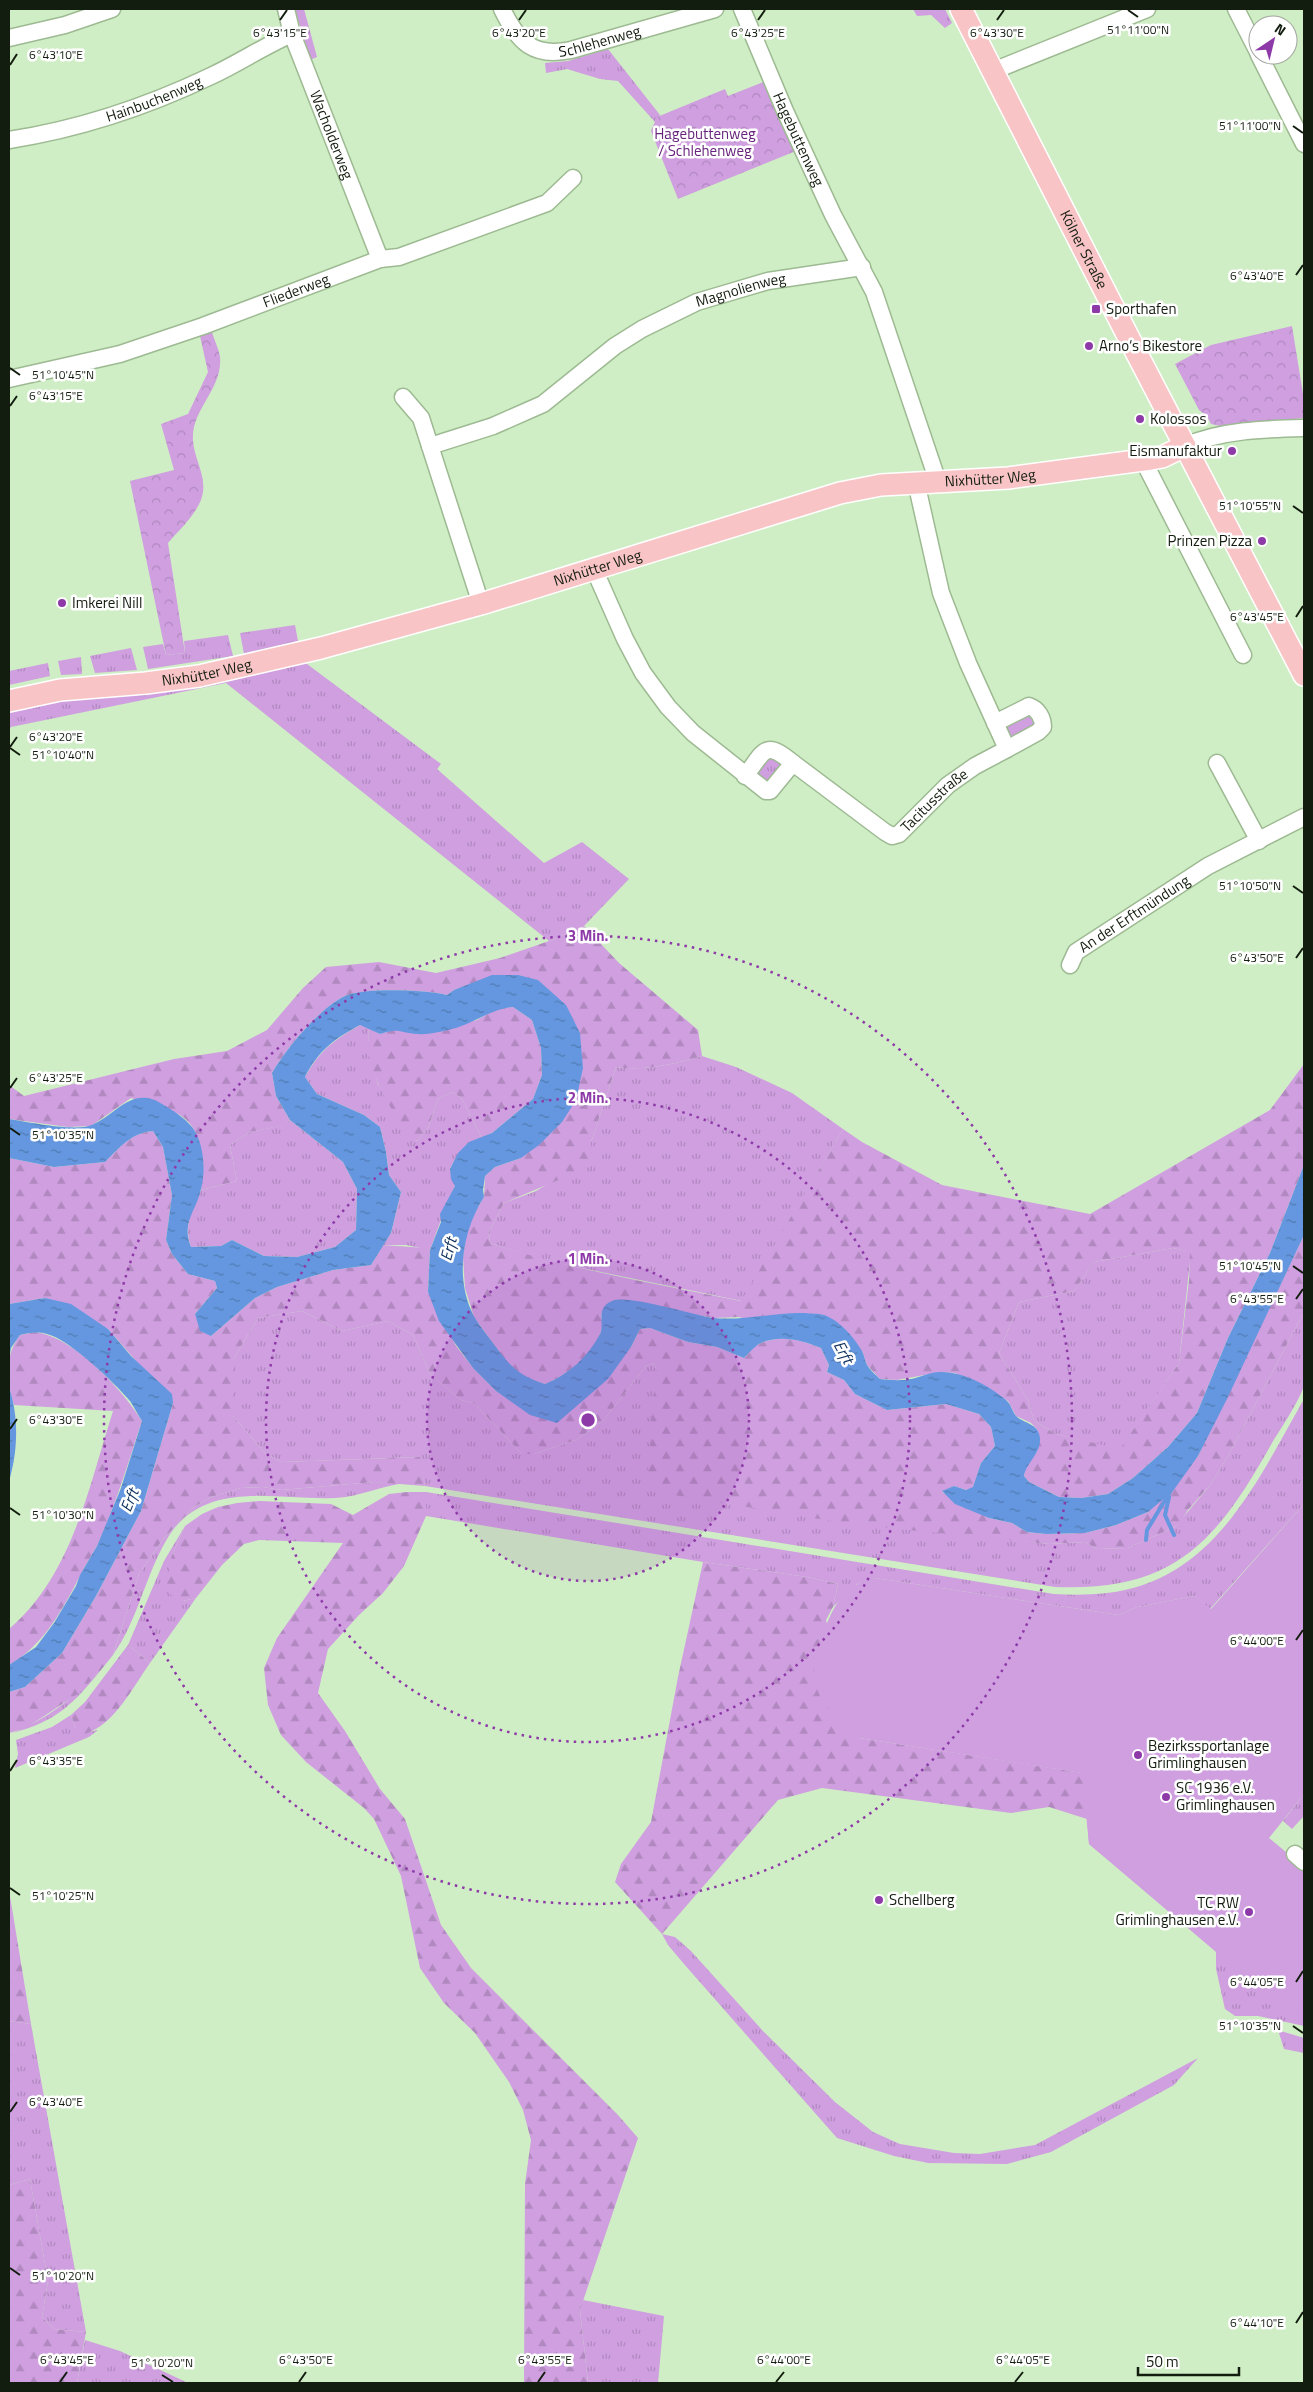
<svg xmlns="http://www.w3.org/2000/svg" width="1313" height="2392" font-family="'Titillium Web',sans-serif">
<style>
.grass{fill:url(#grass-tufts)}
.forest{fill:url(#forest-firs);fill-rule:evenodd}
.park{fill:url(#park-crowns)}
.pitch{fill:#cf9fe0}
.water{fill:url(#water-ripples)}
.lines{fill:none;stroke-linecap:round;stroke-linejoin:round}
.stream{stroke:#6497df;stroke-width:4}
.minor-casing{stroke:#9dba92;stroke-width:19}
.major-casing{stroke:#fff;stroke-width:24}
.minor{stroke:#fff;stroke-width:16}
.major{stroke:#f8c4c5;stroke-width:21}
.ticks{fill:none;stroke:#131d0f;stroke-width:2}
.ring{fill:none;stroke:#8d3aa8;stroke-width:2.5;stroke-dasharray:2.5 5}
.poi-dot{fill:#8d3aa8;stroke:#fff;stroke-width:2}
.labels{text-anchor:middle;stroke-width:5;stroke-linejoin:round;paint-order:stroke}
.street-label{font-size:15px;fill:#131d0f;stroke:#fff}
.park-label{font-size:15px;fill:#67247c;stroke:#fff}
.poi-label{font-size:15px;fill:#131d0f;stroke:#fff;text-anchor:start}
.water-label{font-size:16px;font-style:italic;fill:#0d2f5c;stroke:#fff}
.ticks-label{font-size:12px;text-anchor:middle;fill:#131d0f;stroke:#fff;stroke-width:5;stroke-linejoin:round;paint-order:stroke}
.centre{fill:#8d3aa8;stroke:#fff;stroke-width:2.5}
.ring-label{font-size:15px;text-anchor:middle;font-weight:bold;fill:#8d3aa8;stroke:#fff;stroke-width:5;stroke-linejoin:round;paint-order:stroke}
</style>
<defs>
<pattern id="grass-tufts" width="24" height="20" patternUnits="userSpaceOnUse" patternTransform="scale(1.25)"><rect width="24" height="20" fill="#cf9fe0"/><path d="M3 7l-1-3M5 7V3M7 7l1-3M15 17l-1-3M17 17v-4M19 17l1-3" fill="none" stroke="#b188bf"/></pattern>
<pattern id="forest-firs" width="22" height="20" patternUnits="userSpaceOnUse" patternTransform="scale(1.25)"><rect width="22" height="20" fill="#cf9fe0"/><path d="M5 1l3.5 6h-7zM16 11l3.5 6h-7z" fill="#b188bf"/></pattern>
<pattern id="park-crowns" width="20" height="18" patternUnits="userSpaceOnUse" patternTransform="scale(1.25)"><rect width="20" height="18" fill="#cf9fe0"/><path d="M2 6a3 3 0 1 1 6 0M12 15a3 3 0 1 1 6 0" fill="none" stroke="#b188bf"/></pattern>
<pattern id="water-ripples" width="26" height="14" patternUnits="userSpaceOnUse" patternTransform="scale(1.25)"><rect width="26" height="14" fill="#6497df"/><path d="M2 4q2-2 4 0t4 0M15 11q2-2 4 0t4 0" fill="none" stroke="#517bb3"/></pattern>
</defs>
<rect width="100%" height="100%" fill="#d0eec5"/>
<g class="grass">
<path d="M295,9H304L317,57L310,60Z"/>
<path d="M913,9H945L952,23L945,28L931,15L917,16Z"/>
<path d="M608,49L660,115L655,122L618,81L600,79L567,69L546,73L545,63L568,61Z"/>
<path d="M295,625L298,641L244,654L240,633Z"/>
<path d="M228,635L233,656L148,669L143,647L163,644L166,655L185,653L184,641Z"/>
<path d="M131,648L137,670L95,673L90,656Z"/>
<path d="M81,657L82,674L61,675L58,661Z"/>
<path d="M303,661L441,764L437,769L544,863L582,842L629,879L584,926L549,941L226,683L11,727L9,730V709L14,708Z"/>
<path d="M48,663L50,676L9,685V671Z"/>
<path d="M1031,714L1038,722L1016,740L1008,737L1006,726Z"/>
<path d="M767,756L782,764L768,784L752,774Z"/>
<path d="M360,1025L368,1028L370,1058L378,1084L417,1141L428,1128L438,1099L453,1092L462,1099L482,1138C465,1144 458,1153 450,1169L455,1186L449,1198L430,1250L406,1245H383L391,1233L401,1192L389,1175L386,1152L380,1127L364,1115L317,1094L305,1077C320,1050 334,1040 360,1025Z"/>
<path d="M702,1056L736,1067L792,1093L843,1129L742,1301L543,1260L490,1243L489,1232L504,1203L536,1191L591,1158V1142L616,1067C645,1071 674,1064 702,1056Z"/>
<path d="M290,1120L343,1162L357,1189L356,1230L335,1247L297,1257L264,1256L232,1240L221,1246L191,1247C183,1226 192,1209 201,1190L237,1181L230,1145L250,1132L279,1126Z"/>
<path d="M1173,1248L1191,1252L1179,1363L1120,1450L1056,1434L1034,1421L1028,1400L999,1353L1019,1302L1074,1291L1094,1262Z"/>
<path d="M302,1311L342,1331L388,1321L413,1335L430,1374L461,1400L474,1403L522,1454H534L576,1440L603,1421L646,1366L654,1363L656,1369L932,1531L1049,1544L1085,1542L1097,1549L1128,1548L1175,1527L1211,1484L1227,1458L1304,1312C1304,1335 1307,1361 1304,1384C1303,1396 1279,1431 1272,1443C1217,1541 1175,1592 1055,1587L425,1486L419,1457L282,1462L265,1453L233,1416V1360L258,1318Z"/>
<path d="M1304,1399V1504L1210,1609L1194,1596L1137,1607L1119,1615L875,1578L857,1584L833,1607L838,1584L807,1577L703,1562L426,1516V1492L1054,1594C1072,1595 1089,1595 1107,1593C1214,1581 1257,1481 1304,1399Z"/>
<path d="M374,1482L405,1483C381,1486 359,1497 335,1498C277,1501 204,1477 167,1539C145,1576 138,1620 113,1655L139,1574L163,1539L194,1507L211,1497L241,1488L263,1487L281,1490Z"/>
<path d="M185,1526L172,1555L183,1601L196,1598L150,1663L128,1645L164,1561Z"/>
<path d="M101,1670C73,1704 56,1722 12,1733C45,1721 77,1695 101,1670Z"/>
<path d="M71,1715L75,1727L85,1733L98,1730L89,1737L15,1768L18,1754L16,1740L52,1727Z"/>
<path d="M1304,1794V1816L1292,1829L1283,1821Z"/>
<path d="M1087,1819L1304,2000V2026L1258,2016H1235L1225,2009L1216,1969V1952L1089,1844Z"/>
<path d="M662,1934L675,1937L691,1951L763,2031L835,2102L873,2132L900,2144L954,2153L980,2154L1035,2145L1198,2058L1174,2085L1051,2152L1007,2164L928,2163L894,2156L837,2138L684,1964L668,1945Z"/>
<path d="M9,2021L31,2024L86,2332L54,2329L42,2317L48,2281L30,2179L9,2185Z"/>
<path d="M1281,2031L1304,2038V2053L1284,2049L1279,2033Z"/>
<path d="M583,2300L664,2316L658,2383H588L580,2310Z"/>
<path d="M85,2340L120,2351L188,2383H77Z"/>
</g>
<g class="forest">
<path d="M584,926L619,963L698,1030L702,1056C674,1064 645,1071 616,1067L591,1142V1158L575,1173L504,1203L489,1232L490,1243C572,1270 657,1284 741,1301L843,1129L862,1142L942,1185L1090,1214L1270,1110L1304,1064V1165L1270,1253L1228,1338L1197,1413L1168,1447L1133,1478L1108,1494L1081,1498L1059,1497L1029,1482L1024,1476L1025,1469L1037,1451L1040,1439L1036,1428L1031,1423L1016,1416L1008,1401L955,1373L941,1372L897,1380L880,1379L867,1365L862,1351L739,1317L715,1318L612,1301C593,1319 606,1314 601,1331C594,1356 566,1375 545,1384L525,1378L511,1368L474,1317L465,1288L463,1257L467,1229L475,1212L484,1197L485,1176L495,1167L521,1158L580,1033L473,984L454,990L447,995C426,990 361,987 343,997C318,1010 286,1049 272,1073L276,1096L290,1120L280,1126L250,1132L230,1145L237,1181L201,1190C203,1164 205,1131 180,1115C166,1107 146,1103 131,1098L91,1126L68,1127L9,1119V1085L24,1096L174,1059L227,1051L267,1030L303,988L326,967L379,962L436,973L500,958L549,941ZM1173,1248L1190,1252L1189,1280L1179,1363L1120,1449L1056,1434L1034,1421L1028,1400L999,1353L1019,1302L1074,1291L1094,1262Z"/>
<path d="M513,1007L532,1020L541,1048L542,1075L533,1099L492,1133L482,1138L462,1099L453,1092L438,1099L428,1128L417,1141C395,1119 378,1090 370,1060C368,1050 369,1038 368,1028L380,1034L396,1029L418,1034L477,1020L496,1009Z"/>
<path d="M153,1131L163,1147L172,1195L166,1240L172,1254L188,1274L215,1281L217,1288L195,1314L211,1336L255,1298L277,1287L333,1270L371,1265L383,1245L425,1248L430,1250L428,1292L456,1346L473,1368L496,1391L511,1401L631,1347L640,1329L650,1328L688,1342L717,1347L744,1358C748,1354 753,1347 759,1344C779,1334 802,1340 821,1348L829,1365L827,1372L844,1380L855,1394L887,1410L946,1404L979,1414L991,1427L995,1446L981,1463L973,1488L966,1490L954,1486L942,1492L989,1518L1012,1523L1027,1532L1046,1534L1085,1533L1116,1525L1148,1512L1198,1456L1304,1235V1312L1227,1458L1211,1484L1188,1510L1181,1521L1175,1527L1128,1548L1097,1549L1085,1542L1049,1544L850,1524L663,1493L647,1483L656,1369L654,1363L646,1366L603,1421L576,1440L534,1454H522L474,1403L461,1400L430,1374L413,1335L388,1321L342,1331L302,1311L258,1318L233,1360V1416L265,1453L282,1462L420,1457L425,1486L374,1482L281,1490L263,1487L241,1488L211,1497L194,1507L163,1539L139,1574L113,1655L101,1670L79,1693L26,1728L9,1733V1692L25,1687L62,1653L96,1596L141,1511L173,1403L108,1329L45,1298L9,1304V1158L54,1167L105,1162C120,1148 130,1133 153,1131Z"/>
<path d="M35,1332C74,1337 122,1389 142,1421C128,1463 116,1504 98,1544C93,1554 86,1563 81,1574C62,1610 45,1644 9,1665V1629C72,1576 89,1486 113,1411L14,1405C6,1380 4,1357 20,1335Z"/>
<path d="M407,1492H426V1516L404,1566L383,1593L359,1615L328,1649L318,1693L345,1731L380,1789L405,1819L441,1925L471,1968L618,2115L638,2138L580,2310L588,2383H524L525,2184L531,2140L523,2110L509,2082L475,2033L444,2003L420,1968L401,1876L374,1819L364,1808L306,1762L281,1735L268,1705L264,1668L277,1638L343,1543L259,1540L244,1544L222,1565L196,1598L183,1601L173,1598L166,1585L172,1555L185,1526L202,1514L218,1507L237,1503L260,1501L331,1504L353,1515L389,1494Z"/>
<path d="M703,1562L807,1577L838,1584L833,1607L826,1620L859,1738L1083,1773L1087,1819L1049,1807L1011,1813L822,1788L778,1800L662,1934L615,1882L621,1864L651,1822L678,1677Z"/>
<path d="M128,1645L150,1663C133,1687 114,1725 85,1734L75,1727L71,1715L85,1702Z"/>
<path d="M9,1890L31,2024L9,2021Z"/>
<path d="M30,2179L48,2281L42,2317L54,2329L86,2332L77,2383H9V2185Z"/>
</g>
<g class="park">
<path d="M766,81L796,151L678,199L651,131L657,117L725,89L728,96Z"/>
<path d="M1292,326L1304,400V418L1220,426L1211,424L1207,416L1199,410L1175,364L1211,345Z"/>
<path d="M212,332C214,340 219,349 220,357C223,389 191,409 193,440C194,461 209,478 201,500C194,517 179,530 168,543L185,653L166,655L130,481L174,470L161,424L188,414L208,372L200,336Z"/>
</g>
<path class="pitch" d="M1304,1504V1794L1269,1838L1304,1867V2017L1205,1941L1089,1844L1082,1773L859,1738C842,1725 825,1711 817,1689C811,1673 815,1661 820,1645C828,1615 841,1584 875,1578L1119,1615L1137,1607L1194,1596L1211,1609Z"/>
<g class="water">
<path d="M492,975H518L538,980L566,1005L580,1033L583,1068L576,1100L562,1122L539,1145L521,1158L495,1167L485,1176L483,1190L484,1197C462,1231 454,1281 475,1318C480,1326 487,1335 493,1343C510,1366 517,1375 545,1384C569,1374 588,1357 600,1334C605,1323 595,1308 612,1301C627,1294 693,1315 713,1318C743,1321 775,1312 805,1313C810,1314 818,1313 824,1315C839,1320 854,1337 862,1351C864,1355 865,1361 867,1365C870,1370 876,1375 880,1379C890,1380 900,1381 911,1379C921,1377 930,1372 940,1372C962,1371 990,1386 1006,1400C1011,1404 1012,1411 1016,1416C1025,1424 1038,1423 1040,1438C1041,1454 1026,1463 1024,1476L1029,1482L1059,1497L1081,1498L1108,1494L1133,1478L1168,1447L1197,1413L1228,1338L1270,1253L1304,1165V1235L1227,1399L1198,1456L1173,1491L1148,1512L1116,1525L1085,1533L1046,1534L1027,1532L1012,1523L989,1518L955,1504L942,1491L954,1486L966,1490L973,1487L981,1463L995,1446L991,1427L979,1414L946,1404L887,1410L855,1394L844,1380L827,1372L829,1365L821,1348C802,1340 778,1334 759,1344C754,1347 748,1354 744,1358L717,1347L688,1342L650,1328L640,1329L631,1347L608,1379L557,1423L530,1415L496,1391L473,1368L439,1321L428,1292L430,1250L441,1222L440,1214L455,1186L451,1179L450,1169L458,1153L469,1142L492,1133L533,1099L542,1075L541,1048L532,1020L513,1007C490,1009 472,1025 448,1030C439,1032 427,1035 418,1034C399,1033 401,1027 380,1034L360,1025C334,1039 319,1050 305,1077L317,1094L364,1115L380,1127L386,1152L389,1175L401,1192L391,1233L371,1265L333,1270L277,1287L255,1298L211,1336L200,1331L195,1314L217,1288L215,1281L188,1274L172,1254L166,1240L172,1195L163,1147L153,1131C130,1133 120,1148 105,1162L54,1167L9,1158V1119C28,1122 75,1132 92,1125C116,1115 132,1085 162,1104C172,1110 184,1117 192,1127C204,1142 206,1171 201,1189C196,1212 181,1222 191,1247L221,1246L232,1240L264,1256L297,1257L335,1247L356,1230L357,1189L343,1162L290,1120L276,1096L272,1073C286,1049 318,1010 343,997C361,987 426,990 447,995L454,990Z"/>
<path d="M45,1298L71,1304L108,1329L131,1356L172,1394L173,1403L141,1511L96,1596L62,1653L25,1687L9,1692V1665L36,1647L54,1623L76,1586L80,1575L97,1546L121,1488L142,1421C138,1415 134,1407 130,1401C115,1383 69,1339 47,1334C37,1331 29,1333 20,1335L11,1348L9,1360V1304Z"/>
<path d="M9,1387C19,1417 18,1451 9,1481Z"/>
</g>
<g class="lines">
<g class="stream">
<path d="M1169,1497L1165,1515L1174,1535"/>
<path d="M1146,1540L1147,1530L1170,1492"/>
</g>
<defs>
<g id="minor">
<path id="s1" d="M286,9L292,34L380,259"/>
<path id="s2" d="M502,9C518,42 533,58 571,50L715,9"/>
<path id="s3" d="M742,9L785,111L833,215L874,292L938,482"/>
<path d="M1236,9L1258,52"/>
<path d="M9,38L65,25L112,9"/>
<path d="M1259,55L1304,144"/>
<path d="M993,71L1147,9"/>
<path id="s4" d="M9,140C80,129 146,107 211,76C239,63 264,46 292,34"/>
<path id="s5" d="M9,379L120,354L203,326L380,259L399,257L547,203L573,178"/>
<path id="s6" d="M403,397L421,418L430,446L493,426L543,404L615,346L642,329L697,302L768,281L862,267"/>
<path d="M430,446L481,604"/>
<path d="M1185,446C1221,430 1265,429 1304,428"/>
<path d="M1143,460L1243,655"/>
<path id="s7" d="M594,569L625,639L643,673L668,707L693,733L766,791H770L793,763L885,832L892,836L899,834L948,785L975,766L1007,749L968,663L941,593L916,482"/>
<path d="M995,723L1029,706C1038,709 1043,718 1043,727L1038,732L1007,749"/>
<path d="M1217,763L1259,841"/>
<path d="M745,776C765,751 764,739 793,763"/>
<path id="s8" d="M1070,965L1076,952L1208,866L1304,817"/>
<path d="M1295,1854L1304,1862"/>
</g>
<g id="major">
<path id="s9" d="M961,9L1135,350L1304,675"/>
<path id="s10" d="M9,701L60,690L146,683L199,676L321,648L481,604L840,493L881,485L1008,478L1151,459L1162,457L1185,446"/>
</g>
</defs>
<use href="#minor" class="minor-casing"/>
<use href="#major" class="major-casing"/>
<use href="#minor" class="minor"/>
<use href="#major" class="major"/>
</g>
<path class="ticks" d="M1128,10L1138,17M280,20L287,10M519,20L526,10M758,20L765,10M997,20L1004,10M10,65L17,54M1293,126L1303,133M1296,275L1303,265M10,368L20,375M10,406L17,396M1293,506L1303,513M1296,617L1303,606M10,747L17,737M10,748L20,755M1293,886L1303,893M1296,958L1303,948M10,1088L17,1078M10,1128L20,1135M1293,1266L1303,1273M1296,1299L1303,1289M10,1429L17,1419M10,1508L20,1515M1296,1640L1303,1630M10,1771L17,1760M10,1888L20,1895M1296,1982L1303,1971M1293,2026L1303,2033M10,2112L17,2102M10,2268L20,2275M1296,2323L1303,2312M162,2375L173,2382M60,2382L67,2372M299,2382L306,2372M538,2382L545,2372M776,2382L784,2372M1015,2382L1023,2372"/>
<circle cx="588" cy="1420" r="161" fill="#8d3aa8" fill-opacity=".12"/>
<g class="ring">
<circle cx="588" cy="1420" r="161"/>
<circle cx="588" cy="1420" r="322"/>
<circle cx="588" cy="1420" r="484"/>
</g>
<g class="poi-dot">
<rect x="1091" y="304" width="10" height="10" rx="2.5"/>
<circle cx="1089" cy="346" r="5"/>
<circle cx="1140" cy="419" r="5"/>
<circle cx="1232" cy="451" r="5"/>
<circle cx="1262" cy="541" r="5"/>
<circle cx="62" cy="603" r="5"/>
<circle cx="1138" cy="1755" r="5"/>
<circle cx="1166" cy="1797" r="5"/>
<circle cx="879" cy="1900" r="5"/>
<circle cx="1249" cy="1912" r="5"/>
</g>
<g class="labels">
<g class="street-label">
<text dy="5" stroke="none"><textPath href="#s2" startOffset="119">Schlehenweg</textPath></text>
<text dy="5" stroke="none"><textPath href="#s4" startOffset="151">Hainbuchenweg</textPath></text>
<text dy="5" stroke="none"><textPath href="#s1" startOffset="134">Wacholderweg</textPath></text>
<text dy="5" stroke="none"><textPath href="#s3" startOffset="142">Hagebuttenweg</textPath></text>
<text dy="5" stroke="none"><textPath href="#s9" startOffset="270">Kölner Straße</textPath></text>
<text dy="5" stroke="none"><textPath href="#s5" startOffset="301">Fliederweg</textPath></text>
<text dy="5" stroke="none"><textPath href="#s6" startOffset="409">Magnolienweg</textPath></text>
<text dy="5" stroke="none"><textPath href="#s10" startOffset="1010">Nixhütter Weg</textPath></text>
<text dy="5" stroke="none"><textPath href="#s10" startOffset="605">Nixhütter Weg</textPath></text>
<text dy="5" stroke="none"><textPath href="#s10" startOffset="200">Nixhütter Weg</textPath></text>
<text dy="5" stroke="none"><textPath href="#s7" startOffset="506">Tacitusstraße</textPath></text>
<text dy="5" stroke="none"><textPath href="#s8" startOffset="84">An der Erftmündung</textPath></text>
</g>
<g class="park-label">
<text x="705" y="139">Hagebuttenweg<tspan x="705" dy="17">/ Schlehenweg</tspan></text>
</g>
<g class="poi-label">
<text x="1106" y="314">Sporthafen</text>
<text x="1099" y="351">Arno‘s Bikestore</text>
<text x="1150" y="424">Kolossos</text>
<text x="1222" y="456" text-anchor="end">Eismanufaktur</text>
<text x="1252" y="546" text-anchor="end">Prinzen Pizza</text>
<text x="72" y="608">Imkerei Nill</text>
<text x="1148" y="1751">Bezirkssportanlage<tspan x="1148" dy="17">Grimlinghausen</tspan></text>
<text x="1176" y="1793">SC 1936 e.V.<tspan x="1176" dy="17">Grimlinghausen</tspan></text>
<text x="889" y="1905">Schellberg</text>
<text x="1239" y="1908" text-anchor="end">TC RW<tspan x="1239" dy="17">Grimlinghausen e.V.</tspan></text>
</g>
<g class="water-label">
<text transform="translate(448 1249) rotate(-75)" y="6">Erft</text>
<text transform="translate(844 1352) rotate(61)" y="6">Erft</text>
<text transform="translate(129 1500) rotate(-68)" y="6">Erft</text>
</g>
</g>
<g class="ticks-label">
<text x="1138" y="34">51°11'00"N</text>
<text x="280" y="37">6°43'15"E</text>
<text x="519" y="37">6°43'20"E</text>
<text x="758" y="37">6°43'25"E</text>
<text x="997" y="37">6°43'30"E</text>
<text x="56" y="59">6°43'10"E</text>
<text x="1250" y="130">51°11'00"N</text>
<text x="1257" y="280">6°43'40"E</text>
<text x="63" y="379">51°10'45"N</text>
<text x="56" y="400">6°43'15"E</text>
<text x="1250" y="510">51°10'55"N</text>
<text x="1257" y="621">6°43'45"E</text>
<text x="56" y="741">6°43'20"E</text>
<text x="63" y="759">51°10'40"N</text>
<text x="1250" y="890">51°10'50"N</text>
<text x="1257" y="962">6°43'50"E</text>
<text x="56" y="1082">6°43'25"E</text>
<text x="63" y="1139">51°10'35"N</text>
<text x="1250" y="1270">51°10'45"N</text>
<text x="1257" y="1303">6°43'55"E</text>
<text x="56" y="1424">6°43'30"E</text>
<text x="63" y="1519">51°10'30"N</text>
<text x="1257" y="1645">6°44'00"E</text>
<text x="56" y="1765">6°43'35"E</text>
<text x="63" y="1900">51°10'25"N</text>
<text x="1257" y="1986">6°44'05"E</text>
<text x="1250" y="2030">51°10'35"N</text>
<text x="56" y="2106">6°43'40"E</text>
<text x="63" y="2280">51°10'20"N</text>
<text x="1257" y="2327">6°44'10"E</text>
<text x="67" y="2364">6°43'45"E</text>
<text x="306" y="2364">6°43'50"E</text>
<text x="545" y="2364">6°43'55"E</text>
<text x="784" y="2364">6°44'00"E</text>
<text x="1023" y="2364">6°44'05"E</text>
<text x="162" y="2367">51°10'20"N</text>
</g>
<circle cx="588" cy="1420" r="8" class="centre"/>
<g class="ring-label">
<text x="588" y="941">3 Min.</text>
<text x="588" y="1103">2 Min.</text>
<text x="588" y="1264">1 Min.</text>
</g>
<rect width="1313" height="2392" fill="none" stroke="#131d0f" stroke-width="20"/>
<g transform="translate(1273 40) rotate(35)"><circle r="24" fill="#ffffff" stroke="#a1a59f"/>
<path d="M0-4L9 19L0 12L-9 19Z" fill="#8d3aa8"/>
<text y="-8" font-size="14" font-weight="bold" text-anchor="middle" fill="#131d0f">N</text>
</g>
<path d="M1138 2367v8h101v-8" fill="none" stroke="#131d0f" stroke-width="2.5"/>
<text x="1146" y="2367" font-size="15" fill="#131d0f" stroke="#ffffff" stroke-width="4" paint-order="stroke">50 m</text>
</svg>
